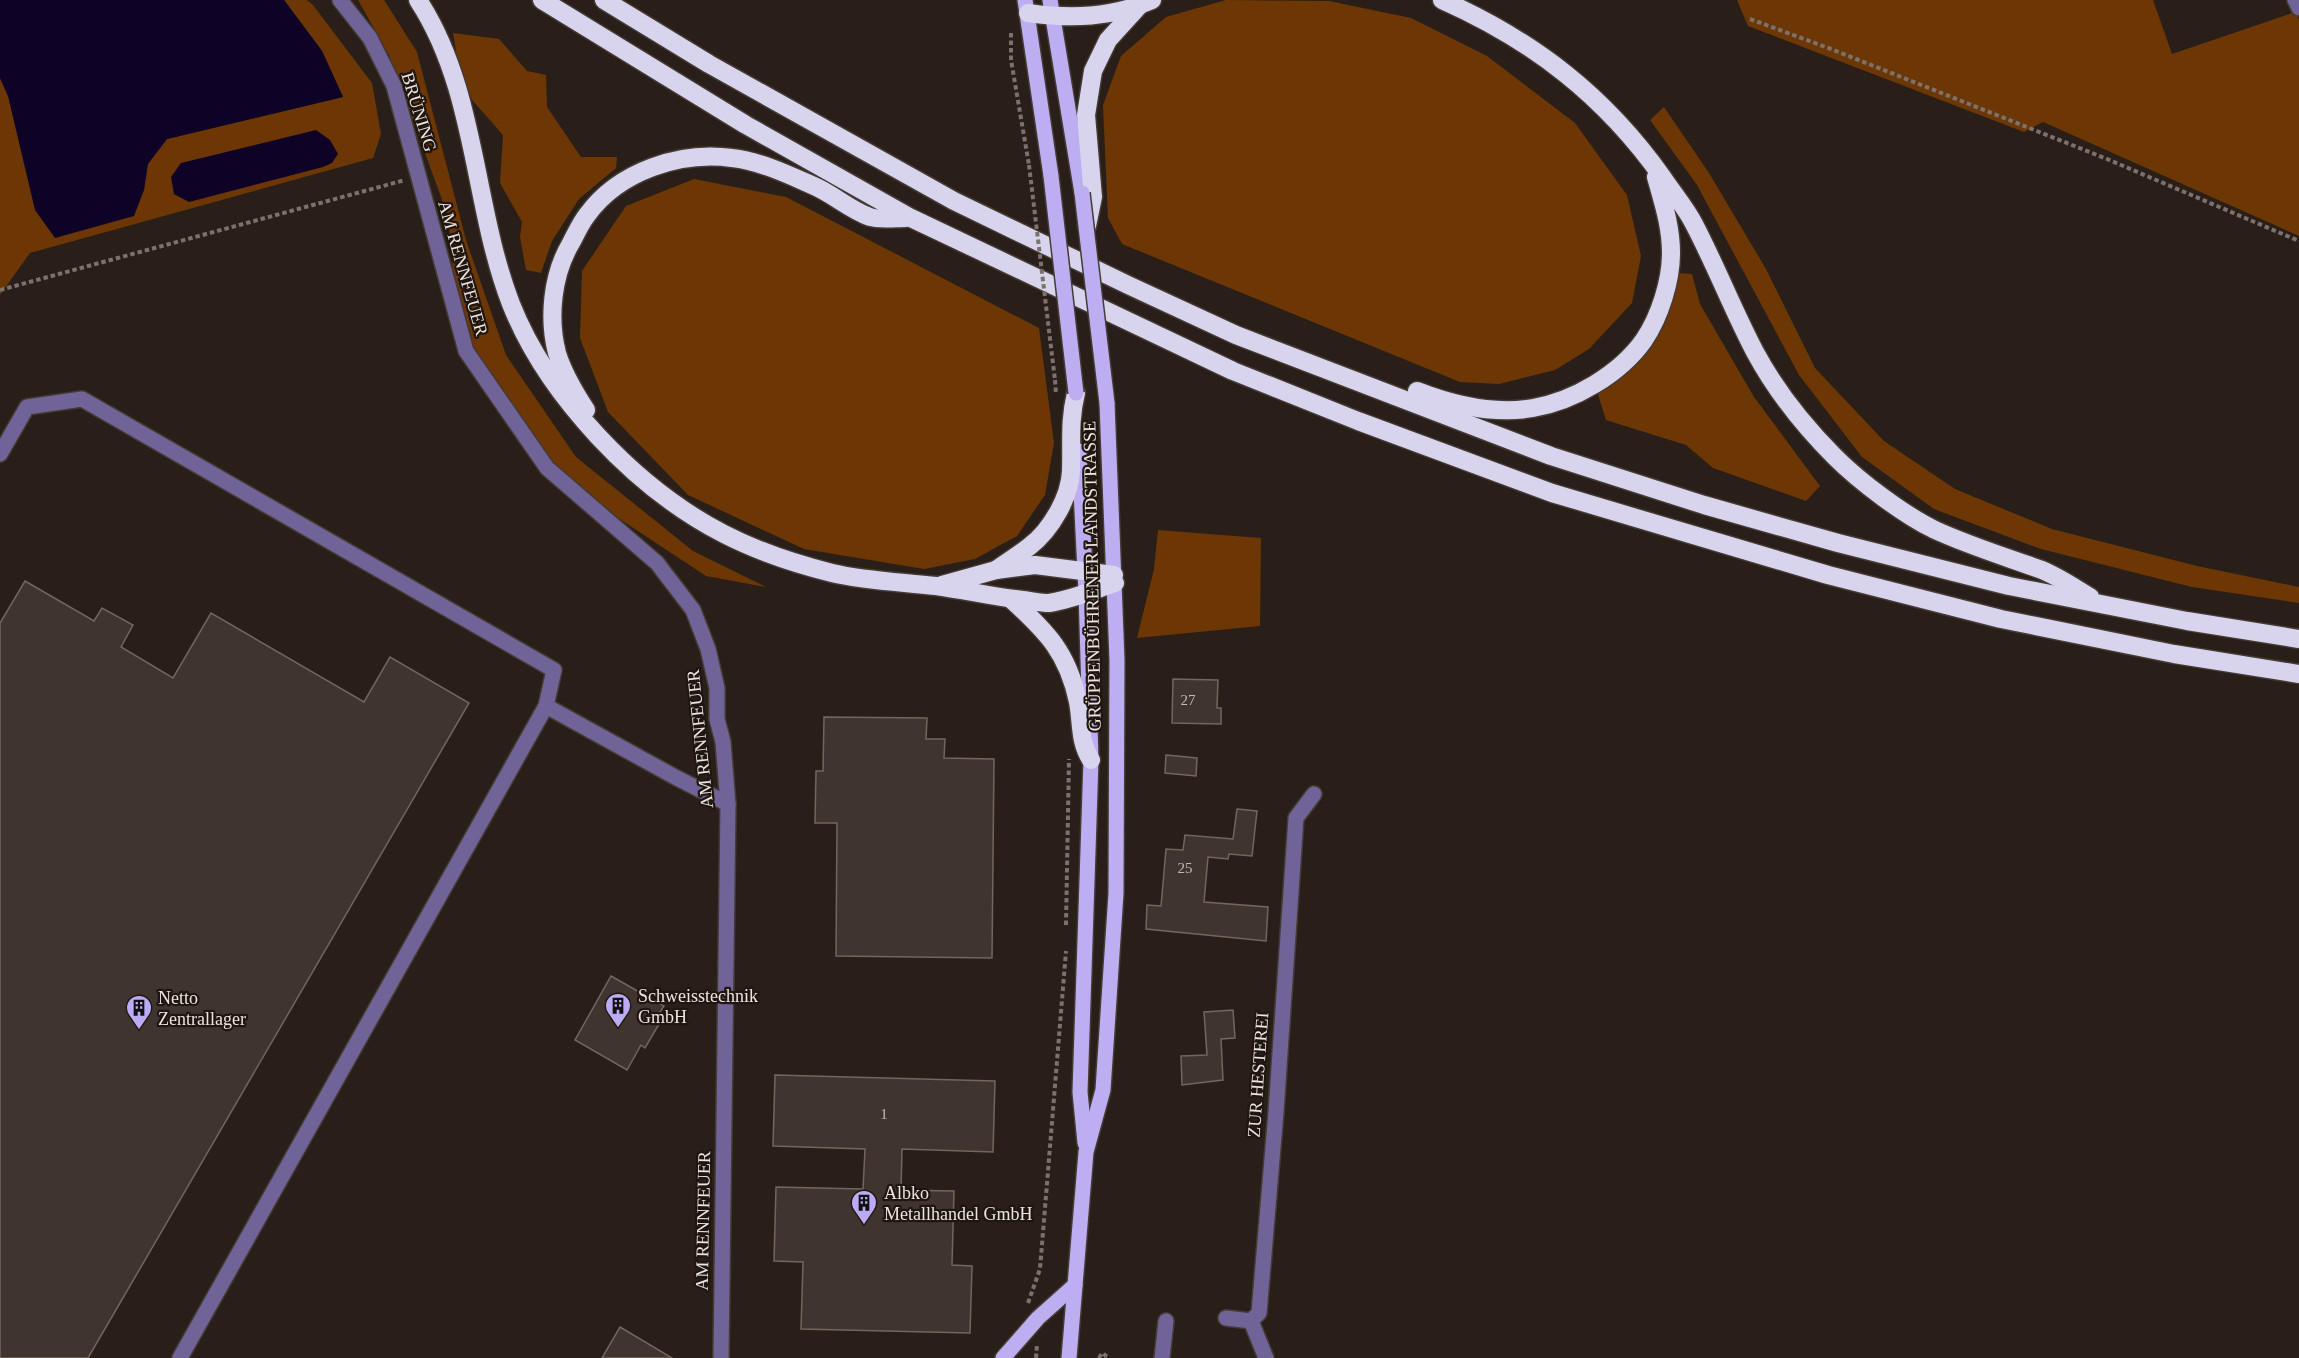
<svg xmlns="http://www.w3.org/2000/svg" width="2299" height="1358" font-family="Georgia,serif">
<style>
.green{fill:#6d3605}
.water{fill:#0f0227}
.building{fill:#40352e;stroke:#72665e;stroke-width:1.5}
.lines{fill:none;stroke-linecap:round;stroke-linejoin:round}
.minor-casing{stroke:#443b34;stroke-width:18}
.major-casing{stroke:#443b34;stroke-width:18}
.highway-casing{stroke:#443b34;stroke-width:21}
.path{stroke:#7b726c;stroke-width:4;stroke-dasharray:4.5 3;stroke-linecap:butt}
.minor{stroke:#6f6398;stroke-width:15}
.major{stroke:#bcaef0;stroke-width:15}
.highway{stroke:#d8d4ee;stroke-width:18}
.major-bridge-casing{stroke:#443b34;stroke-width:18;stroke-linecap:butt}
.path-bridge{stroke:#7b726c;stroke-width:4;stroke-dasharray:4.5 3;stroke-linecap:butt}
.major-bridge{stroke:#bcaef0;stroke-width:15}
.labels{text-anchor:middle;stroke-width:4.5;stroke-linejoin:round;paint-order:stroke}
.number-label{font-size:15px;fill:#c1b9b4}
.street-label{font-size:18px;fill:#ece5e0;stroke:#1f160f}
.poi-label{font-size:18px;fill:#ece5e0;stroke:#1f160f;text-anchor:start}
</style>
<rect width="100%" height="100%" fill="#291f18"/>
<g class="green">
<path d="M284,0H307L313,5L372,83L381,134L373,158L30,253L0,295V78L8,96L144,190L147,164L167,139L343,97L322,51Z"/>
<path d="M358,0H384L417,52L466,240L506,355L576,457L693,551L766,587L706,576L606,510L544,455L473,346L453,270L448,216L389,55Z"/>
<path d="M1226,0L1329,1L1411,18L1487,56L1575,123L1627,195L1641,256L1632,303L1589,349L1555,370L1499,384L1460,382L1122,244L1108,218L1103,105L1121,56L1166,17Z"/>
<path d="M1737,0H2153L2172,54L2295,12L2299,20V236L2043,122L2024,132L1748,26Z"/>
<path d="M453,33L499,39L527,71L546,75L547,107L581,157H617L616,168L579,199L552,241L541,273L526,270L520,237L522,222L500,183L503,135L472,100L459,69Z"/>
<path d="M1664,107L1709,173L1766,269L1815,368L1884,441L1955,489L2052,529L2197,566L2299,587V603L2192,587L2041,549L1934,509L1862,457L1799,375L1697,185L1650,120Z"/>
<path d="M694,179L786,197L1039,328L1054,443L1045,495L1017,536L975,559L924,569L804,549L688,495L608,412L580,338L582,271L626,206Z"/>
<path d="M1677,273L1692,274L1700,304L1754,397L1820,486L1806,501L1713,468L1686,445L1606,420L1596,388L1631,365Z"/>
<path d="M1158,530L1261,538L1260,626L1137,638L1154,569Z"/>
</g>
<g class="water">
<path d="M0,0H284L322,51L343,97L167,139L148,164L144,190L134,216L55,238L35,210L8,96L0,78Z"/>
<path d="M316,130L330,140L338,154L332,163L323,167L189,202L174,194L171,177L181,163Z"/>
</g>
<g class="building">
<path d="M25,581L94,621L102,608L133,625L121,647L173,678L211,613L364,702L390,657L469,703L88,1358H0V623Z"/>
<path d="M1173,679L1218,680L1217,708H1221V724L1172,723Z"/>
<path d="M824,717L927,718L926,739H945L944,758L994,759L992,958L836,956L837,823H815L816,771H823Z"/>
<path d="M1166,755L1197,758L1196,776L1165,773Z"/>
<path d="M1237,809L1257,811L1252,856L1229,854L1228,859L1208,857L1204,902L1268,907L1266,941L1146,929L1147,905L1161,906L1166,849L1183,850L1185,835L1233,839Z"/>
<path d="M611,976L664,1006L657,1017L662,1019L645,1048L641,1045L627,1070L575,1040Z"/>
<path d="M1233,1010L1235,1038L1221,1039L1223,1080L1182,1085L1181,1056L1207,1055L1204,1012Z"/>
<path d="M775,1075L995,1081L993,1152L902,1149L901,1190L954,1191L952,1265L972,1266L970,1333L801,1329L803,1262L774,1261L776,1187L863,1189L865,1149L773,1146Z"/>
<path d="M620,1327L672,1358H602Z"/>
</g>
<g class="lines">
<defs>
<g id="minor">
<path d="M340,0L370,38L394,86L466,351L547,468L657,563L693,610L708,649L717,688V719L723,742L728,804L721,1358"/>
<path d="M2295,0L2299,8"/>
<path d="M0,454L27,407L82,399L554,670L546,706L180,1358"/>
<path d="M546,706L675,777L728,804"/>
<path d="M1226,1318L1251,1321"/>
<path d="M1162,1358L1166,1321"/>
<path d="M1266,1358L1251,1321L1259,1313L1276,1112L1296,818L1314,794"/>
</g>
<g id="major">
<path d="M1025,0L1051,176"/>
<path d="M1050,0L1082,193"/>
<path d="M1079,451L1086,592L1091,760L1080,1092L1085,1143"/>
<path d="M1003,1358L1038,1318L1075,1285"/>
<path d="M1069,1358L1086,1152L1103,1090L1116,893L1117,660L1107,403"/>
</g>
<g id="highway">
<path d="M418,0C477,90 473,206 511,304C547,395 636,489 724,534C757,551 796,564 832,573C866,581 901,582 936,586C965,590 994,597 1023,600C1032,601 1041,603 1049,603C1071,600 1094,590 1115,583"/>
<path d="M542,0L746,125L911,218L1233,371L1358,421L1552,493L1828,575L2001,619L2174,654L2299,674"/>
<path d="M604,0L709,64L954,201L1128,285L1236,335L1551,456L1704,505L1838,543L2009,586L2187,621L2299,639"/>
<path d="M1442,0C1534,41 1605,96 1663,178C1673,193 1686,208 1694,224C1716,266 1733,310 1755,352C1775,389 1805,427 1835,457C1860,482 1904,515 1935,530C1970,546 2006,557 2042,570C2059,577 2075,588 2090,597"/>
<path d="M1028,13C1071,19 1112,18 1152,0"/>
<path d="M1087,226L1093,197L1086,115L1093,71L1108,40L1139,6"/>
<path d="M1417,391C1453,405 1494,415 1533,408C1574,401 1620,374 1644,340C1660,316 1671,281 1671,253C1671,226 1663,202 1656,177"/>
<path d="M586,410C575,393 563,373 557,353C548,318 552,275 571,243C576,234 580,224 587,215C619,171 680,151 732,158C760,161 789,175 814,186C833,194 850,210 870,217C880,220 895,218 906,218"/>
<path d="M996,570C1007,562 1019,555 1030,546C1051,530 1070,497 1071,471C1072,441 1069,422 1076,393"/>
<path d="M942,585L996,570L1035,565L1114,575"/>
<path d="M1011,599C1047,632 1068,653 1078,702C1082,724 1079,741 1091,760"/>
</g>
</defs>
<use href="#minor" class="minor-casing"/>
<use href="#major" class="major-casing"/>
<use href="#highway" class="highway-casing"/>
<g class="path">
<path d="M1750,19L1831,49L2107,159L2299,241"/>
<path d="M1011,33V60L1029,165"/>
<path d="M0,290L405,180"/>
<path d="M1055,380L1056,394"/>
<path d="M1066,925L1069,759"/>
<path d="M1028,1303L1040,1269L1066,951"/>
<path d="M1036,1358L1037,1344"/>
<path d="M1099,1358L1102,1353L1109,1358"/>
</g>
<use href="#minor" class="minor"/>
<use href="#major" class="major"/>
<use href="#highway" class="highway"/>
<defs>
<g id="major-bridge">
<path d="M1051,176L1076,393"/>
<path d="M1082,193L1107,403"/>
</g>
</defs>
<use href="#major-bridge" class="major-bridge-casing"/>
<path class="path-bridge" d="M1029,165L1055,380"/>
<use href="#major-bridge" class="major-bridge"/>
</g>
<defs>
<symbol id="building-pin" viewBox="-11 -11 22 30"><path d="M0 17L-7.5 6A9.5 9.5 0 1 1 7.5 6Z" fill="#bbaaf6" stroke="#1f160f"/><path d="M-4-6H4V6H1V3H-1V6H-4ZM-2.5-4.3h1.7v1.8h-1.7ZM.8-4.3h1.7v1.8H.8ZM-2.5-1h1.7V.8h-1.7ZM.8-1h1.7V.8H.8Z" fill="#111"/></symbol>
</defs>
<g fill-rule="evenodd">
<use href="#building-pin" x="603" y="991" width="30" height="40"/>
<use href="#building-pin" x="124" y="993" width="30" height="40"/>
<use href="#building-pin" x="849" y="1188" width="30" height="40"/>
</g>
<g class="labels">
<g class="number-label">
<text x="1188" y="705">27</text>
<text x="1185" y="873">25</text>
<text x="884" y="1119">1</text>
</g>
<g class="street-label">
<text transform="translate(419 112) rotate(73)" y="6">BRÜNING</text>
<text transform="translate(463 268) rotate(74)" y="6">AM RENNFEUER</text>
<text transform="translate(1092 576) rotate(-91)" y="6">GRÜPPENBÜHRENER LANDSTRASSE</text>
<text transform="translate(700 739) rotate(-96)" y="6">AM RENNFEUER</text>
<text transform="translate(1258 1075) rotate(-86)" y="6">ZUR HESTEREI</text>
<text transform="translate(703 1221) rotate(-89)" y="6">AM RENNFEUER</text>
</g>
<g class="poi-label">
<text x="638" y="1002">Schweisstechnik<tspan x="638" dy="21">GmbH</tspan></text>
<text x="158" y="1004">Netto<tspan x="158" dy="21">Zentrallager</tspan></text>
<text x="884" y="1199">Albko<tspan x="884" dy="21">Metallhandel GmbH</tspan></text>
</g>
</g>
</svg>
